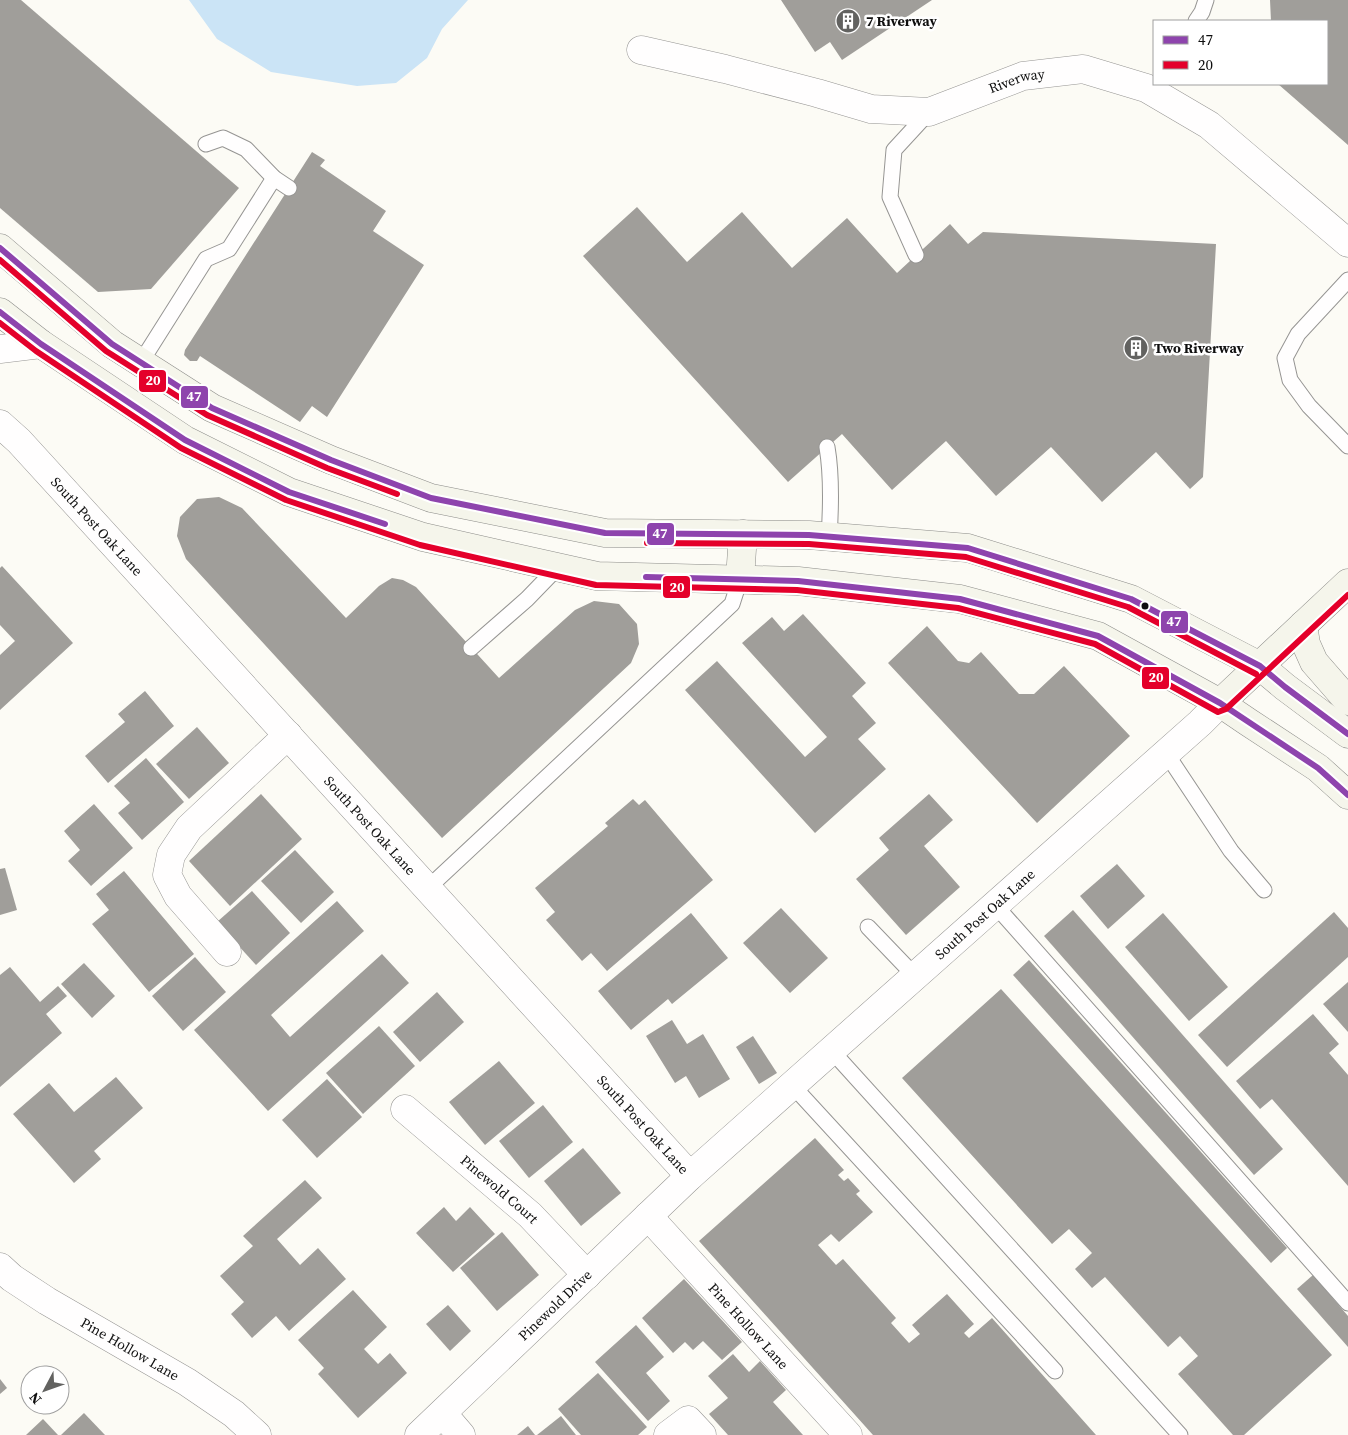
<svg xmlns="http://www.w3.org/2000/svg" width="1348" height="1435" font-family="'Source Serif 4',serif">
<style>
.water{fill:#cbe4f6}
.building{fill:#a09e9a}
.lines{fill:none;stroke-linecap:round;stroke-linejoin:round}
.service-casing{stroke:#969593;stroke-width:17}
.minor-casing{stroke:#969593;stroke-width:29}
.tertiary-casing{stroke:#969593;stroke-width:29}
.secondary-casing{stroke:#8c8c89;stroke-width:29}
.service{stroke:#fffefe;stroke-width:15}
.minor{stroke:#fffefe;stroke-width:28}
.tertiary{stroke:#fffefe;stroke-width:28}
.secondary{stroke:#f5f5eb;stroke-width:28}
.bus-1-casing{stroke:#fff;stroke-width:10}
.bus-2-casing{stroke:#fff;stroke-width:10}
.bus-1{stroke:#8e44ad;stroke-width:6}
.bus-2{stroke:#e4002b;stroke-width:6}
.bus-dot{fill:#0f0f0f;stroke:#fff;stroke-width:2}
.labels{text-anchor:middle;stroke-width:5;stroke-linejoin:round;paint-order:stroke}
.poi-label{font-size:14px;font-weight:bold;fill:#0f0f0f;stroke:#fff;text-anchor:start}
.street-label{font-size:14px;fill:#0f0f0f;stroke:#fff}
.line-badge{stroke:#fff;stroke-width:2}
.badge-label{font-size:14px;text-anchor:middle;font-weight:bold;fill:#fff}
</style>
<rect width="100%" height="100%" fill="#fcfbf5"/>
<path class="water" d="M189,0H468L442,29L427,58L396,83L357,86L271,72L217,39Z"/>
<g class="building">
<path d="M0,0H21L239,188L151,289L98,292L0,208Z"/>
<path d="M781,0H932L842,60L830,42L815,52Z"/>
<path d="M1270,0H1348V145L1278,84H1327V21H1271Z"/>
<path d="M312,152L325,160L320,166L386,211L373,231L424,265L327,417L312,406L300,422L200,356L197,361H190L184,355L185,350Z"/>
<path d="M637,207L687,262L742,212L792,268L847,218L897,273L950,224L968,244L983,232L1216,244L1203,477L1190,489L1156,452L1102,502L1051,447L996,496L946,441L892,490L842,434L788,482L583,256Z"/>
<path d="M219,497L242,508L346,618L379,586L392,578L403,580L416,587L499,678L575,610L594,601L619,604L637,624L639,644L631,663L442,838L186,559L177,536L180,517L197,499Z"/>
<path d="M2,566L73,643L0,710V655L15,641L0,625V568Z"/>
<path d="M803,614L866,683L852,696L876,723L858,739L886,769L815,833L685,690L717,661L805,757L827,737L742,643L772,617L784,631Z"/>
<path d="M927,626L958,661L969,663L981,652L1019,694H1034L1064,666L1130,736L1037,823L888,663Z"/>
<path d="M145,691L174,726L108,783L85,756L125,722L118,714Z"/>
<path d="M197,727L229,763L189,799L156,764Z"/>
<path d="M146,758L184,802L142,840L118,813L130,803L114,786Z"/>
<path d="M261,794L302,839L230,906L189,861Z"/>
<path d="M929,794L953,820L924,846L960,887L906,935L856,879L889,850L879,838Z"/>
<path d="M633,799L639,805L645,800L713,880L607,971L591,953L582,961L546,920L555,912L535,888L608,826L605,823Z"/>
<path d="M94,804L133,848L91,886L68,861L80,850L64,831Z"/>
<path d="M295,850L334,892L301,923L261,881Z"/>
<path d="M1117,864L1145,896L1108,929L1080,896Z"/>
<path d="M5,868L17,910L0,915V869Z"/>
<path d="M124,871L194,954L149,992L92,924L109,910L96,894Z"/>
<path d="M252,891L290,933L256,965L217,922Z"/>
<path d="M337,901L364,931L271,1015L290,1037L382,954L409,983L268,1111L194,1030Z"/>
<path d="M781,908L828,958L790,993L743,943Z"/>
<path d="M1073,910L1283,1149L1254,1175L1044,936Z"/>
<path d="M1334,912L1348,928V957L1227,1067L1198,1035Z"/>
<path d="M691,913L728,958L672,1004L668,999L631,1030L598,991Z"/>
<path d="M1163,913L1228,987L1189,1021L1125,947Z"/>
<path d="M195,957L226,992L183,1031L152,996Z"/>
<path d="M1029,960L1287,1248L1271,1263L1013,975Z"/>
<path d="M84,963L115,996L92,1018L61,984Z"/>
<path d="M10,967L40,1002L58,986L67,996L46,1014L62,1033L0,1087V975Z"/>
<path d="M1348,982V1032L1323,1004Z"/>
<path d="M1001,989L1332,1355L1244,1435H1233L1178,1374L1198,1356L1180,1336L1168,1347L1105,1277L1092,1288L1075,1269L1092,1253L1069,1229L1052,1244L902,1078Z"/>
<path d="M437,992L464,1022L420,1062L393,1032Z"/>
<path d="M1313,1014L1339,1044L1329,1053L1348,1075V1186L1272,1099L1260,1109L1236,1081Z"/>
<path d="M672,1020L687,1044L703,1034L730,1079L699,1098L686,1076L675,1083L646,1036Z"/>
<path d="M379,1026L415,1066L363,1114L326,1073Z"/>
<path d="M753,1036L777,1073L759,1084L736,1047Z"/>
<path d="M499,1061L535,1103L485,1145L449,1102Z"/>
<path d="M116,1077L143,1108L94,1151L101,1159L74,1183L13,1114L49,1083L74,1112Z"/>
<path d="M327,1079L362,1117L317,1158L282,1120Z"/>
<path d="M543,1105L573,1142L529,1178L499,1141Z"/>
<path d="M815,1138L844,1170L838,1175L844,1181L848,1178L860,1191L856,1194L873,1212L839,1242L831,1234L818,1245L836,1265L843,1259L896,1318L891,1323L909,1343L920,1334L912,1325L947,1294L974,1324L964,1333L969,1338L992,1318L1096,1435H873L699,1241Z"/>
<path d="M583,1148L621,1193L581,1226L544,1181Z"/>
<path d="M305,1180L322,1198L277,1239L300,1265L318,1248L346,1279L289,1331L276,1316L252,1338L231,1314L244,1302L220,1276L253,1246L243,1236Z"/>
<path d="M444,1207L456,1221L470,1207L495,1234L453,1272L416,1233Z"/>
<path d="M502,1232L539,1275L497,1311L460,1268Z"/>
<path d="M1313,1275L1348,1316V1347L1297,1289Z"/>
<path d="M684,1279L742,1342L722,1360L703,1341L693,1350L685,1342L673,1353L642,1318Z"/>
<path d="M353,1290L387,1327L364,1349L378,1364L390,1353L407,1373L358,1418L318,1374L324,1368L298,1340Z"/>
<path d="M448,1305L471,1331L450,1351L426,1324Z"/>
<path d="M636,1325L664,1357L646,1373L670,1401L648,1421L595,1362Z"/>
<path d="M733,1354L749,1372L760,1361L786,1390L773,1402L803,1435H728L709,1414L728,1398L708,1376Z"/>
<path d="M598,1373L647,1427L638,1435H581L558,1409Z"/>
<path d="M0,1379L7,1388L0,1394Z"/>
<path d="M84,1413L105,1435H61Z"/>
<path d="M561,1416L576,1435H537Z"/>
<path d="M43,1419L58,1435H26Z"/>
<path d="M528,1426L535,1435H517Z"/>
</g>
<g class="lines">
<defs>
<g id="service">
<path d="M1196,21L1202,12L1206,0"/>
<path d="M206,144L223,138L246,149L274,178L289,188"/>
<path d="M916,255L890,197L894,150L929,112"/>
<path d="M1348,280L1298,334L1285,358L1290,380L1309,406L1348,446"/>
<path d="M141,362L206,259L229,249L274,178"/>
<path d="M827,447C832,476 831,507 829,537"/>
<path d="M471,648L527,599L558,567"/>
<path d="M1166,753L1231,851L1264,890"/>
<path d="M428,888L732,604L740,579"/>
<path d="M995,905L1348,1303"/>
<path d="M868,927L915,976"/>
<path d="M831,1050L1180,1435"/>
<path d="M792,1085L1055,1371"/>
</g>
<g id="minor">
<path id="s1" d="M641,50L725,69L817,93L871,109L929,112L1023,76L1083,69L1146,88L1209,125L1348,243"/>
<path d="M227,952L178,896L167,875L171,855L189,828L288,735"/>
<path id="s2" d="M405,1109L530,1215L587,1275"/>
<path id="s3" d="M648,1216L848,1435"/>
<path id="s4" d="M0,1267L12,1278L47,1301L187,1382L234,1414L257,1435"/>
<path d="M443,1414L461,1435"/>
<path id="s5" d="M419,1435L690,1176"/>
<path d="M668,1435L688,1420L702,1435"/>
</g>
<g id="tertiary">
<path d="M0,349L41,344"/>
<path id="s6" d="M0,424L19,441L690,1176L1200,723L1220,703"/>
</g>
<g id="secondary">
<path d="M0,248L112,344L212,408L331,460L431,498L605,533L809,535L968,548L1131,599L1260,666L1285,687L1348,734"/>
<path d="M0,312L41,344L185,440L289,492L423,537L597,576L798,581L960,599L1098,636L1220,703L1248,722L1318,768L1348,795"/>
<path d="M740,579L743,534"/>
<path d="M1303,625L1306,644L1314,662L1348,701"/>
<path d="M1220,703L1348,583"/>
</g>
</defs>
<use href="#service" class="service-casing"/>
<use href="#minor" class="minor-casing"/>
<use href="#tertiary" class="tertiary-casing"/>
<use href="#secondary" class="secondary-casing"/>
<use href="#service" class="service"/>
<use href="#minor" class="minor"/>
<use href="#tertiary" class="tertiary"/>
<use href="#secondary" class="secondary"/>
<defs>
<g id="bus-1">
<path d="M0,248L112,344L212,408L331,460L431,498L605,533L809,535L968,548L1131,599L1260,666L1285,687L1348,734"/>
<path d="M0,312L41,344L185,440L289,492L385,524"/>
<path d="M646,577L798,581L960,599L1098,636L1220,703L1318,768L1348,795"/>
</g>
<g id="bus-2">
<path d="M0,260L106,351L207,415L327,468L397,494"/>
<path d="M0,323L36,351L181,448L286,500L420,545L596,585L797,590L958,608L1095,644L1218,712L1226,709L1348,595"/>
<path d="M647,543L809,544L966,557L1128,607L1256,674"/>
</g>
</defs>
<use href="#bus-1" class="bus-1-casing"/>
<use href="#bus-2" class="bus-2-casing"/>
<use href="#bus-1" class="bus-1"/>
<use href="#bus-2" class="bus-2"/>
</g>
<defs>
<symbol id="building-disc" viewBox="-11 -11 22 22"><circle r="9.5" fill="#626260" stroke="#fff"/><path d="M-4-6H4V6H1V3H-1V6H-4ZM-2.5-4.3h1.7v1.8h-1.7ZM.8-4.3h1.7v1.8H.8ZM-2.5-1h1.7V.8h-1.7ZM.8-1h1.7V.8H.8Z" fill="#fff"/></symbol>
</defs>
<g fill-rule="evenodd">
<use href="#building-disc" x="834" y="7" width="28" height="28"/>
<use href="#building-disc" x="1122" y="334" width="28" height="28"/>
</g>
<circle class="bus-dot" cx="1145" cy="606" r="4.5"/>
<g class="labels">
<g class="poi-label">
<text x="866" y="26">7 Riverway</text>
<text x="1154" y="353">Two Riverway</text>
</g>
<g class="street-label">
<text dy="5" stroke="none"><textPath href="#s1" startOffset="389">Riverway</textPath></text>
<text dy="5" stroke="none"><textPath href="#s6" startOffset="141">South Post Oak Lane</textPath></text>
<text dy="5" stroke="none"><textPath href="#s6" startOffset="546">South Post Oak Lane</textPath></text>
<text dy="5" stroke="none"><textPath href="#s6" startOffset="1415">South Post Oak Lane</textPath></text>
<text dy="5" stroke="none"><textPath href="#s6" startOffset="951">South Post Oak Lane</textPath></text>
<text dy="5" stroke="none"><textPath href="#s2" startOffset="124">Pinewold Court</textPath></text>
<text dy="5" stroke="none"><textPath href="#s5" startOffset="188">Pinewold Drive</textPath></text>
<text dy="5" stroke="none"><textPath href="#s3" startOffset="149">Pine Hollow Lane</textPath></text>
<text dy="5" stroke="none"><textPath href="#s4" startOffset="154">Pine Hollow Lane</textPath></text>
</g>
</g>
<g class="line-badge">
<rect x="138" y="369" width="29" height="24" rx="5" fill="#e4002b"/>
<rect x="180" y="385" width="29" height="24" rx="5" fill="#8e44ad"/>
<rect x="646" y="522" width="29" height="24" rx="5" fill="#8e44ad"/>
<rect x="662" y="575" width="29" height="24" rx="5" fill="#e4002b"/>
<rect x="1160" y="610" width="29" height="24" rx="5" fill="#8e44ad"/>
<rect x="1141" y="666" width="29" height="24" rx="5" fill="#e4002b"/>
</g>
<g class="badge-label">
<text x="153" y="385">20</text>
<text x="194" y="401">47</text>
<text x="660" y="538">47</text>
<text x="677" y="592">20</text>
<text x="1174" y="626">47</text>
<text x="1156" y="682">20</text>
</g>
<rect x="1153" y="20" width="175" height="65" fill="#ffffff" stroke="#9f9f9f"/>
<rect x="1163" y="36" width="25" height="8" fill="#8e44ad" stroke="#9f9f9f"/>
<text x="1198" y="45" font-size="15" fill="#0f0f0f">47</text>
<rect x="1163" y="61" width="25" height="8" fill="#e4002b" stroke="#9f9f9f"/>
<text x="1198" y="70" font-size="15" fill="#0f0f0f">20</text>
<g transform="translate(45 1390) rotate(229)"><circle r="24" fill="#ffffff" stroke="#9f9f9f"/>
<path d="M0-4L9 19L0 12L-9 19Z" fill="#626260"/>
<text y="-8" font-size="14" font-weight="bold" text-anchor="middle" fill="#0f0f0f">N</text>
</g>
</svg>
